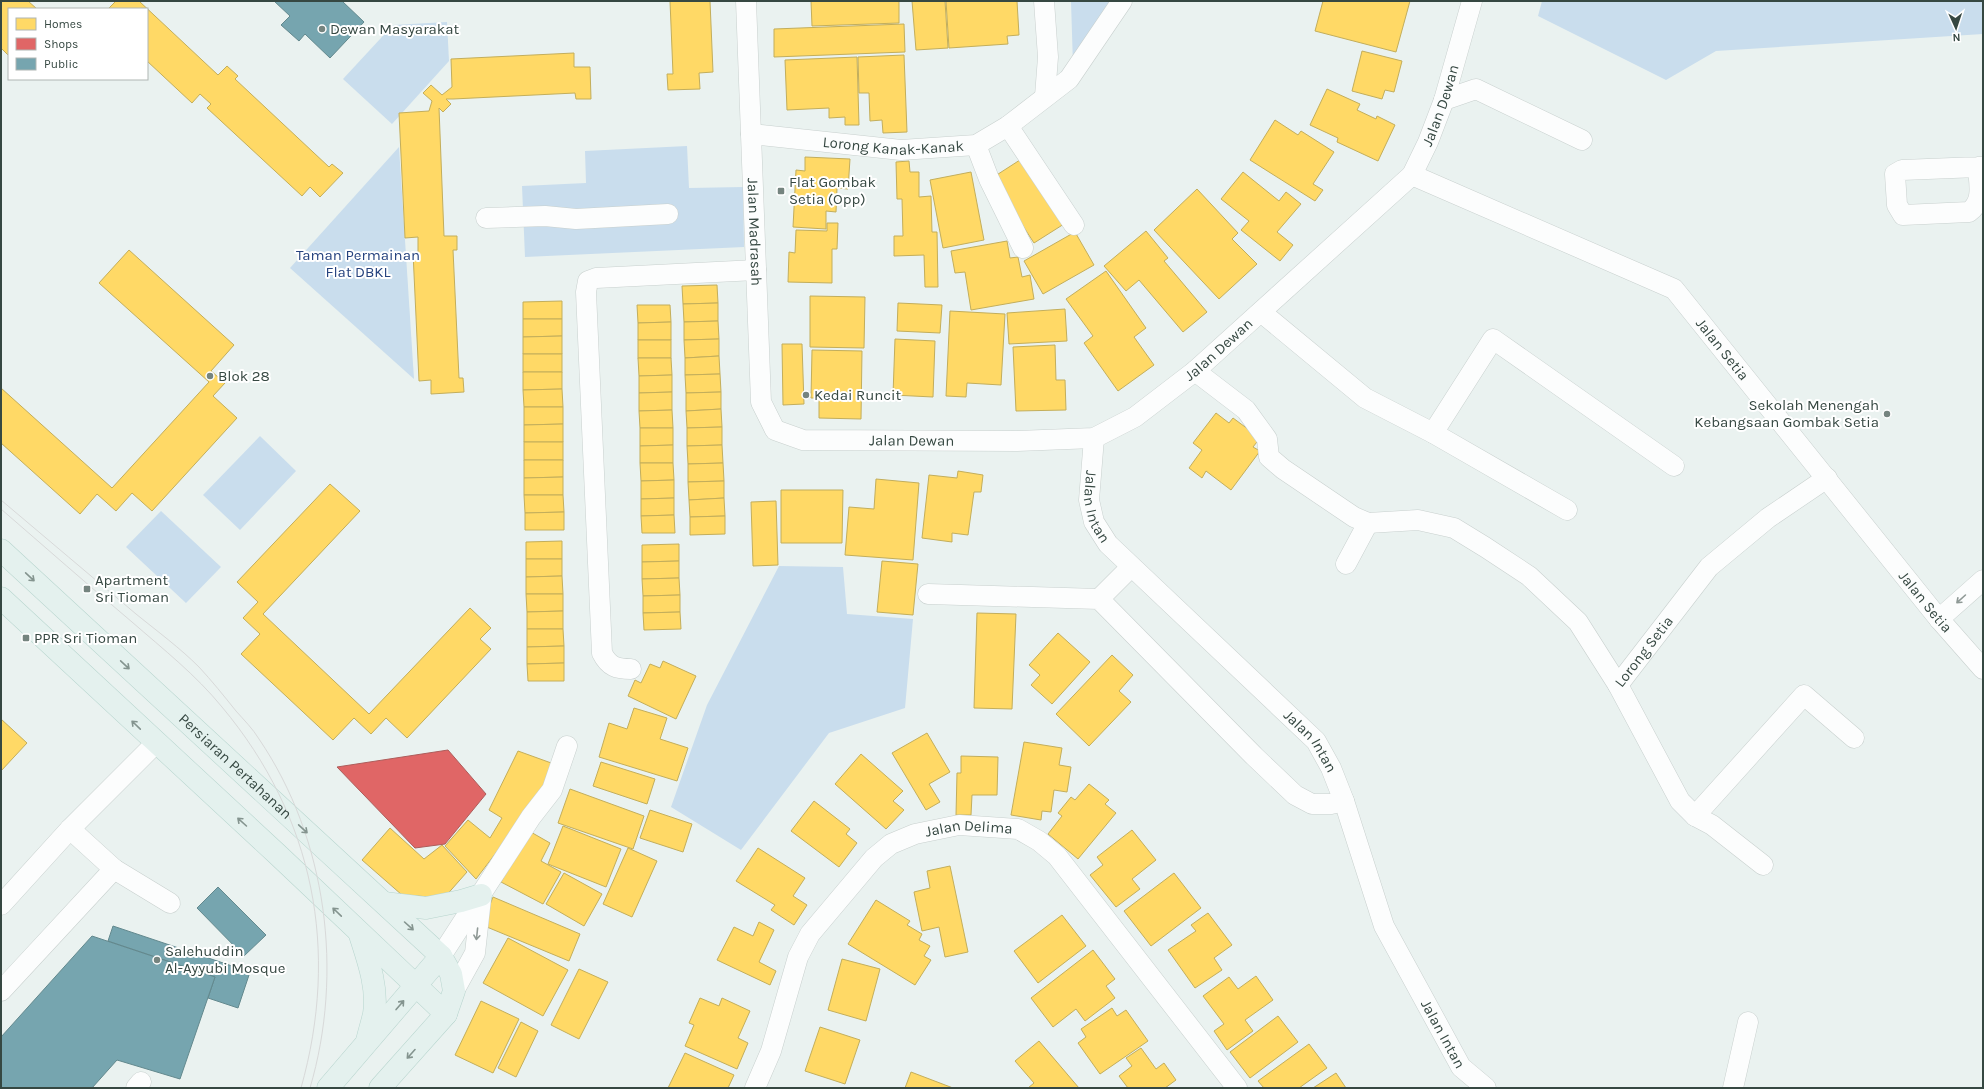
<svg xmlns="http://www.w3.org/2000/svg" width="1984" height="1089" font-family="Karla,sans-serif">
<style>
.green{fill:#c9dded}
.homes{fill:#ffd966;stroke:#c3ae5b}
.shops{fill:#e06666;stroke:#ad5d5b}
.public{fill:#76a5af;stroke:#63898e}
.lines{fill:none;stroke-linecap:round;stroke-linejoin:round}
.minor-casing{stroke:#c8d0ce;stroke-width:21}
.major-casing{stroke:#b7d5ce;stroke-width:23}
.minor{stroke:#fcfdfd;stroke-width:20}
.major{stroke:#e4f1ee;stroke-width:22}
.tram{stroke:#d8d9d9;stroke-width:1}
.oneway{stroke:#84948f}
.oneway2{stroke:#8f9996}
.poi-dot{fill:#75847f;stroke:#fff;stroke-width:1.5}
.labels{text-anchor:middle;stroke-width:4;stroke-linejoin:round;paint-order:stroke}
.poi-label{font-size:15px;fill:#364842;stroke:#fff;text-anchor:start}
.street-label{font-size:15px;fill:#364842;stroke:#fff}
.park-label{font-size:15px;fill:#25427e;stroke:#fff}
</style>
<rect width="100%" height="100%" fill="#eaf2f0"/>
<g class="green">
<path d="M1071,1H1118L1073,66Z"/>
<path d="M1542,1H1983V34L1716,51L1666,80L1538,16Z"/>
<path d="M447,22L449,61L392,124L343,79L393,25Z"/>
<path d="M687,146L689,188L743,187L744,247L525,257L522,186L586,183L585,151Z"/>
<path d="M399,147L414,379L290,268Z"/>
<path d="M260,436L296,471L240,530L203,495Z"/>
<path d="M161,511L221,567L186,603L126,547Z"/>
<path d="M779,566L843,567L847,614L913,619L905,708L829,733L741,850L671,807L707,705Z"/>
</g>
<g class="homes">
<path d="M1,1H28L37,9H9V56L1,48Z"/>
<path d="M116,1H139L218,75L227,66L238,76L235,79L329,167L332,164L343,173L320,197L310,187L302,196L207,108L211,104L200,94L192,103L147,61V9H108Z"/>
<path d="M670,1H710L713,72L699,73L700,89L668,90L667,74H673Z"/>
<path d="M811,1H899V23L812,26Z"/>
<path d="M912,1H945L948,48L916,50Z"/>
<path d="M946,1H1017L1019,35L1007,36L1008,44L949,48Z"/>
<path d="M1323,1H1410L1396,52L1315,31Z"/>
<path d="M904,24L905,52L774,57V29Z"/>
<path d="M1362,51L1402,61L1394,92L1385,90L1382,99L1352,91Z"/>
<path d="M574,53V67H590L591,99H576L575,93L453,99H446L451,104L443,112L439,108L444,236H457V250H453L459,378H463L464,392L431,394V380L419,381L413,252H418V237L405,238L399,113L429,111L432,101L423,93L431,85L442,95L452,87L451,59Z"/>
<path d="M904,55L907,132L883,133L882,120L870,121L869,93H859L858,57Z"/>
<path d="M857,57L859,125H845V117L829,118V108L787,110L785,60Z"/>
<path d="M1327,89L1360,104L1357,110L1376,119L1377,116L1395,125L1378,161L1337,142L1338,138L1310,125Z"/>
<path d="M1275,120L1298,135L1301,131L1334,152L1313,184L1323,190L1315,201L1250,160Z"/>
<path d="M805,157L850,159L848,189L837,188L836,212L826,211V229L793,227L796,170L805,171Z"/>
<path d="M1023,158L1064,224L1034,243L992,178Z"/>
<path d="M909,161L910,172H919V197L931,196L932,232H937L938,287H925L924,255L894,256V236H903L902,199H897L896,162Z"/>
<path d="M971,172L984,240L943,248L930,180Z"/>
<path d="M1243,172L1279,201L1286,192L1301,204L1277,232L1293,245L1280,261L1241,230L1249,221L1221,199Z"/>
<path d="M1197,189L1238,233L1232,239L1257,264L1219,299L1154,230Z"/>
<path d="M827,223H838L837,249H832V283L788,282L789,252L795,253L796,230L827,231Z"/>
<path d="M1146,231L1168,258L1164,261L1207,312L1183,332L1139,280L1126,291L1104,266Z"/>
<path d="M1075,232L1094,265L1043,294L1024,261Z"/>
<path d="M1007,241L1010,258L1018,257L1022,277L1030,275L1034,299L971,310L965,272L955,273L951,251Z"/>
<path d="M129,250L234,345L211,371L225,383L213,396L237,418L152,511L132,493L116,511L97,494L80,514L1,443V388L112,488L209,382L99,283Z"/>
<path d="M1106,271L1146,328L1134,337L1154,365L1118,391L1084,343L1093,336L1066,299Z"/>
<path d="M717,285L718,303L683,304L682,286Z"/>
<path d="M810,296L865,297L864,348L810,347Z"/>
<path d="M562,301V319H523V302Z"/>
<path d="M718,303V321L684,322L683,304Z"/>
<path d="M898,303L942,305L940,333L897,331Z"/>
<path d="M637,305H670L671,322L638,323Z"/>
<path d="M1065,309L1067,341L1009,344L1007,313Z"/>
<path d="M950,311L1005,314L1001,385L967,383L966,397L946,396Z"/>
<path d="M523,319H562V336L523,337Z"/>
<path d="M718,321L719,339L684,340V322Z"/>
<path d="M671,322V340H638V323Z"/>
<path d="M562,336V354H523V337Z"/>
<path d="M719,339V356L685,358L684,340Z"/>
<path d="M895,339L935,341L933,397L893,395Z"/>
<rect x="638" y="340" width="33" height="18"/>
<path d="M782,344H802L804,404L783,405Z"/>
<path d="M1055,345L1056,380H1065L1066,410L1016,411L1013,347Z"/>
<path d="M812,350L862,351L861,419L819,418V398H811Z"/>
<rect x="523" y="354" width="39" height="18"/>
<path d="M719,356L720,374L685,375V358Z"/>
<path d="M638,358H671L672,375L639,376Z"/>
<path d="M523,372H562V389L523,390Z"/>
<path d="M720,374L721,392L686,393L685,375Z"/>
<path d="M672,375V392L639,393V376Z"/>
<path d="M562,389L563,407H524L523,390Z"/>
<path d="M672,392V410L639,411V393Z"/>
<path d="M721,392V409L686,411V393Z"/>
<path d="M524,407H563V424L524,425Z"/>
<path d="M721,409L722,427L687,428L686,411Z"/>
<path d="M672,410L673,428H640L639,411Z"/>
<path d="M1216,413L1229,423L1233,418L1260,438L1253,447L1260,451L1231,490L1206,471L1202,478L1189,468L1202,450L1193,443Z"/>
<path d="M563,424V442H524V425Z"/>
<path d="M722,427V445L687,446V428Z"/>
<path d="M640,428H673V445L640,446Z"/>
<rect x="524" y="442" width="39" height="18"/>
<path d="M673,445V463H640V446Z"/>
<path d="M722,445L723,463L688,464L687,446Z"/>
<path d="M524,460H563V477L524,478Z"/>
<path d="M640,463H673L674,480L641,481Z"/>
<path d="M723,463L724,481L688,482V464Z"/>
<path d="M958,471L983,475L981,492H974L968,535L952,533V542L922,538L929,475L957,478Z"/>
<path d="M563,477V495H524V478Z"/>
<path d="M876,479L919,483L913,560L845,555L849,507L874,509Z"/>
<path d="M674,480V498L641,499V481Z"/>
<path d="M724,481V498L689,500L688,482Z"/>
<path d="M330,484L360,511L263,614L369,714L470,608L491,628L480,639L491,649L407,738L386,718L371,734L354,718L333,740L241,654L260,634L243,618L258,602L237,582Z"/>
<path d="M781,490H843L842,543H781Z"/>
<path d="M524,495H563L564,512L525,513Z"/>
<path d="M674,498V515L641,516V499Z"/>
<path d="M724,498L725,516L690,517L689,500Z"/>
<path d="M776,501L778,565L753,566L751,502Z"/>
<path d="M564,512V530H525V513Z"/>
<path d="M674,515L675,533H642L641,516Z"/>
<path d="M725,516V534L690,535V517Z"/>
<path d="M562,541V559H526V542Z"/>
<path d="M679,544V561L642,562V545Z"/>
<path d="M526,559H562V576L526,577Z"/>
<path d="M679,561V578L642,579V562Z"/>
<path d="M882,561L918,564L913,615L877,612Z"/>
<path d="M562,576L563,594H526V577Z"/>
<path d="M679,578L680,595L643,596L642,579Z"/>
<path d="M526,594H563V611L527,612Z"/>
<path d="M680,595V612L643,613V596Z"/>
<path d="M563,611V629H527V612Z"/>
<path d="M680,612L681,629L644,630L643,613Z"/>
<path d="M977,613L1016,614L1012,709L974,708Z"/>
<path d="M527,629H563L564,646L527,647Z"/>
<path d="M1058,633L1090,662L1052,704L1031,685L1040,675L1029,665Z"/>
<path d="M564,646V663L527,664V647Z"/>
<path d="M1112,655L1133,675L1119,691L1131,702L1089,746L1056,714Z"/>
<path d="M663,661L696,676L676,719L628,696L635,680L641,683L650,664L660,668Z"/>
<path d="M564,663V681H528L527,664Z"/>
<path d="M634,708L667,718L660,739L688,748L677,781L599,757L609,723L627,729Z"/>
<path d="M1,719L27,743L1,771Z"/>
<path d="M927,733L950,772L929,784L940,802L926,810L892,753Z"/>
<path d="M1024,742L1062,748L1059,765L1071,767L1067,792L1054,790L1051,812L1042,811L1041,820L1011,815Z"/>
<path d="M518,751L554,764L543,791L476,879L445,846L468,820L490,838L502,818L489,810Z"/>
<path d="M861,754L903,791L893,801L904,810L886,829L835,784Z"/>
<path d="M961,756L998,757L997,795H972L971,815H956L957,773H961Z"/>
<path d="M601,762L655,779L647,804L593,786Z"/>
<path d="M1089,784L1109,800L1105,804L1116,813L1078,859L1048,834L1062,816L1058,813L1071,797L1075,800Z"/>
<path d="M570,789L644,816L633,849L558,823Z"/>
<path d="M814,801L850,829L846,834L857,843L839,867L791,831Z"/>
<path d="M650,810L692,824L683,852L640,838Z"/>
<path d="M563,826L621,849L606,887L548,864Z"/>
<path d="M390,828L424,859L442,845L467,872L444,898L402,895L362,860Z"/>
<path d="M1132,830L1156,860L1132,879L1140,889L1116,907L1090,875L1103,865L1097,857Z"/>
<path d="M529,831L550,843L541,861L561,872L543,904L501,882Z"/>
<path d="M628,848L657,861L632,917L603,904Z"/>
<path d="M758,848L805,878L793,896L807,905L794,925L771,910L775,905L736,881Z"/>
<path d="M950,866L968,952L945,957L939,927L922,931L914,892L930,888L927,871Z"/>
<path d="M564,873L602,894L584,926L546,904Z"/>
<path d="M1174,873L1201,908L1151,946L1124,911Z"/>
<path d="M493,897L580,934L569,961L482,925Z"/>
<path d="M876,900L910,921L907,925L922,934L919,940L930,946L924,956L931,960L915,985L848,944Z"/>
<path d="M1208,913L1232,945L1214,958L1222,970L1195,988L1168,950L1196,931L1191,925Z"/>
<path d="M1062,915L1086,946L1038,983L1014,951Z"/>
<path d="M759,922L774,930L759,962L776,971L770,985L717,960L734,927L753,936Z"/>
<path d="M508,938L568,970L543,1016L483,983Z"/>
<path d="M1093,950L1115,979L1106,986L1115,998L1085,1021L1076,1009L1053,1027L1031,998Z"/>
<path d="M842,959L880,969L866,1021L828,1010Z"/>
<path d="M579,969L608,982L579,1039L551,1025Z"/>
<path d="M1256,976L1273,1000L1245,1020L1253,1031L1227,1050L1214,1031L1224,1024L1203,996L1229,977L1238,989Z"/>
<path d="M700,998L719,1006L722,998L750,1011L738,1038L748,1043L737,1069L685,1046L694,1025L689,1023Z"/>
<path d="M481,1001L519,1019L493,1073L455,1055Z"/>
<path d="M1112,1008L1117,1016L1126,1010L1148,1041L1100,1074L1078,1043L1086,1037L1081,1029Z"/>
<path d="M1278,1016L1298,1042L1250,1078L1230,1052Z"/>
<path d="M521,1022L538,1031L516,1077L498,1068Z"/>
<path d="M820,1027L860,1040L845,1084L805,1071Z"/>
<path d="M1039,1041L1079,1088H1028L1034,1083L1015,1061Z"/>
<path d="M1309,1044L1327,1068L1299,1088H1264L1258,1081Z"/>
<path d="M1141,1048L1156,1069L1164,1063L1176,1080L1165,1088H1128L1119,1076L1132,1066L1126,1058Z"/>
<path d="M685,1053L734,1075L728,1088H668Z"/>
<path d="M911,1072L953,1088H905Z"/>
<path d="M1336,1073L1346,1088H1313Z"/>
</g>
<path class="shops" d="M448,750L486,794L445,844L415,848L337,767Z"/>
<g class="public">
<path d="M274,1H342L364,22L330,58L305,34L299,41L281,25L290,16Z"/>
<path d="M218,887L266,935L244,956L197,908Z"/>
<path d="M113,926L250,972L238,1008L208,998L215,977L108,941Z"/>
<path d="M92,936L215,977L180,1079L117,1060L92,1088H1V1037Z"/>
</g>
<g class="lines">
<defs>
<g id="minor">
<path id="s1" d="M746,1L761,402L775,430L803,440L1017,441L1094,438L1135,417L1195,371L1412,175L1428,142L1444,100L1472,1"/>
<path d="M1044,1L1048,57L1045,96"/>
<path d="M1444,100L1476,89L1582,140"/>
<path d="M1008,126L1074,225"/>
<path id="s2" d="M751,134L901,150L976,145L1008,126L1069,79L1122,1"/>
<path d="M976,145L989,179L1023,248"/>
<path d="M1978,167C1979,185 1984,201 1969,212L1903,215L1897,205L1895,174L1902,170L1978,167H1983"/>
<path id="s3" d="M1412,175L1674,289L1939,619L1983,669"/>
<path d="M486,218L545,216L576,219L668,214"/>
<path d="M1261,312L1365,398L1433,433L1493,339L1674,466"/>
<path d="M1195,371L1246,410L1267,439L1269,457L1283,469L1354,517L1368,523L1346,564"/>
<path d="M1433,433L1567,510"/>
<path id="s4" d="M1094,438L1089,500L1094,522L1108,544L1316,741L1331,768L1344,801L1384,926L1461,1067L1486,1088"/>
<path d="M1368,523L1418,520L1454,528L1485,547L1529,576L1578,622L1618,685"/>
<path d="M928,594L1099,599L1254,756L1295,795L1312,804H1331L1344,801"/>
<path d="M1099,599L1131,567"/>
<path d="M1939,619L1983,580"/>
<path d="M631,669C617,669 609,667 602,653L586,292L588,281L596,278L756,270"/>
<path d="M1695,816L1804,695L1854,738"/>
<path id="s5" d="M1763,865L1712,825L1695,816L1680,801L1618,685L1709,567L1768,518L1827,478"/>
<path d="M114,869L170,903"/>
<path d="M1,905L70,829L156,743"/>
<path d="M441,956L531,817L552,790L567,746"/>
<path d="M1,991L114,869L70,829"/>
<path d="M454,991L475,953L481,899"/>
<path d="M136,1088L141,1082"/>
<path id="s6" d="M755,1088L771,1051L798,957L810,934L874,858L891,844L915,834L959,825L1018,829L1039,841L1057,856L1237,1088"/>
<path d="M1733,1088L1748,1022"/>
</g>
<g id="major">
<path id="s7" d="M1,550L441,956L451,974L454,991L446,1014L380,1088"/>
<path d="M1,598L277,854L446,1014"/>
<path d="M384,903L426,908L461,901L481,895"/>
<path d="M360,935C368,960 378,987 374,1014C372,1023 369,1032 367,1041"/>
<path d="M328,1088L441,956"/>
</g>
</defs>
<use href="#minor" class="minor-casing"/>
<use href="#major" class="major-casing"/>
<use href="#minor" class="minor"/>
<use href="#major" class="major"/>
<g class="tram">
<path d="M1,500C46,538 91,576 136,614C157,631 180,648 199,667C212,681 224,696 236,711C244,720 253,729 259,739C327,839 344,973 310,1088"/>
<path d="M1,509C45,547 88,585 132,622C163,649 196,675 222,707C314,817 340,950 301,1088"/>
</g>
</g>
<defs><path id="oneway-shaft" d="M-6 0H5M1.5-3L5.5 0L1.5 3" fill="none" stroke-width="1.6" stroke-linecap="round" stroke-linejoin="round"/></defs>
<g class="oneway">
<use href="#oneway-shaft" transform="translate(30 577) rotate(43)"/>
<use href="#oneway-shaft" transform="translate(125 665) rotate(43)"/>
<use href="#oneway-shaft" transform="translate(136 725) rotate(-136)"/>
<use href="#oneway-shaft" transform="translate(242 822) rotate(-138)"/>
<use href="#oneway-shaft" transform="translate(303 829) rotate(43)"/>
<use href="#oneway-shaft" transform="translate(337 912) rotate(-136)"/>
<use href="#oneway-shaft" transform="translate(409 926) rotate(42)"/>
<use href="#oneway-shaft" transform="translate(400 1005) rotate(-49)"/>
<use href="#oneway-shaft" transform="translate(411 1054) rotate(132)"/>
</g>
<g class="oneway2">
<use href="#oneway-shaft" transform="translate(1961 599) rotate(138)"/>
<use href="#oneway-shaft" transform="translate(477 934) rotate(96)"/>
</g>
<g class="poi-dot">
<circle cx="322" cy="29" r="4"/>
<rect x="777" y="187" width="8" height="8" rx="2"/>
<circle cx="210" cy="376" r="4"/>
<circle cx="806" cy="395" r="4"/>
<circle cx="1887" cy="414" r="4"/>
<rect x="83" y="585" width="8" height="8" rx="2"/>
<rect x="22" y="634" width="8" height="8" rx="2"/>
<circle cx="157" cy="960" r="4"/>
</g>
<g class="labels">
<g class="poi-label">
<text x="330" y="34">Dewan Masyarakat</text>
<text x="789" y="187">Flat Gombak<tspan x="789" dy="17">Setia (Opp)</tspan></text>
<text x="218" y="381">Blok 28</text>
<text x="814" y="400">Kedai Runcit</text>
<text x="1879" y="410" text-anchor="end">Sekolah Menengah<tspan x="1879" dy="17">Kebangsaan Gombak Setia</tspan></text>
<text x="95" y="585">Apartment<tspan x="95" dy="17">Sri Tioman</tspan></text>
<text x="34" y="643">PPR Sri Tioman</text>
<text x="165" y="956">Salehuddin<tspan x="165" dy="17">Al-Ayyubi Mosque</tspan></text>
</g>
<g class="street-label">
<text dy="5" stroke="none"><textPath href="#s1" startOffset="1243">Jalan Dewan</textPath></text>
<text dy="5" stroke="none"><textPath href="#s2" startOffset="143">Lorong Kanak-Kanak</textPath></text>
<text dy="5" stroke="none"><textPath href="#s1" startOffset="231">Jalan Madrasah</textPath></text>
<text dy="5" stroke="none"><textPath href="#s1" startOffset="907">Jalan Dewan</textPath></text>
<text dy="5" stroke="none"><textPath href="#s3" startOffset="363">Jalan Setia</textPath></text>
<text dy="5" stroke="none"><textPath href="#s1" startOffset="571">Jalan Dewan</textPath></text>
<text dy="5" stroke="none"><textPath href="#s4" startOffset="70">Jalan Intan</textPath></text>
<text dy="5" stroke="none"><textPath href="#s3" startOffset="687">Jalan Setia</textPath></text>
<text dy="5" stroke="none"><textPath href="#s5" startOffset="279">Lorong Setia</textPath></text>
<text dy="5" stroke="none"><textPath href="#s4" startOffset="394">Jalan Intan</textPath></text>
<text dy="5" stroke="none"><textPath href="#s7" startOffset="319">Persiaran Pertahanan</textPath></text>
<text dy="5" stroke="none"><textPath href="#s6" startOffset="366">Jalan Delima</textPath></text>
<text dy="5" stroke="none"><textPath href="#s4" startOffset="718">Jalan Intan</textPath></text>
</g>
<g class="park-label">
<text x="358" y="260">Taman Permainan<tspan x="358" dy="17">Flat DBKL</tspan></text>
</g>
</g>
<rect width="1984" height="1089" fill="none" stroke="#364842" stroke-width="4"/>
<rect x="8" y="8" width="140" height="72" fill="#ffffff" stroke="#afb6b3"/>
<rect x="16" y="18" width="20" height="12" fill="#ffd966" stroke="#afb6b3"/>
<text x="44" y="28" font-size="12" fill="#364842">Homes</text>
<rect x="16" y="38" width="20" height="12" fill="#e06666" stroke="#afb6b3"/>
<text x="44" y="48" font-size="12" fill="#364842">Shops</text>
<rect x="16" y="58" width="20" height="12" fill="#76a5af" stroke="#afb6b3"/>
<text x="44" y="68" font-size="12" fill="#364842">Public</text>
<g transform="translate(1956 28) rotate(177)" stroke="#ffffff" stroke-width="3" paint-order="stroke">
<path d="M0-3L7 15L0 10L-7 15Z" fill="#364842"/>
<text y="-6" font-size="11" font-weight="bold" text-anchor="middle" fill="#364842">N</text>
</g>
</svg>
